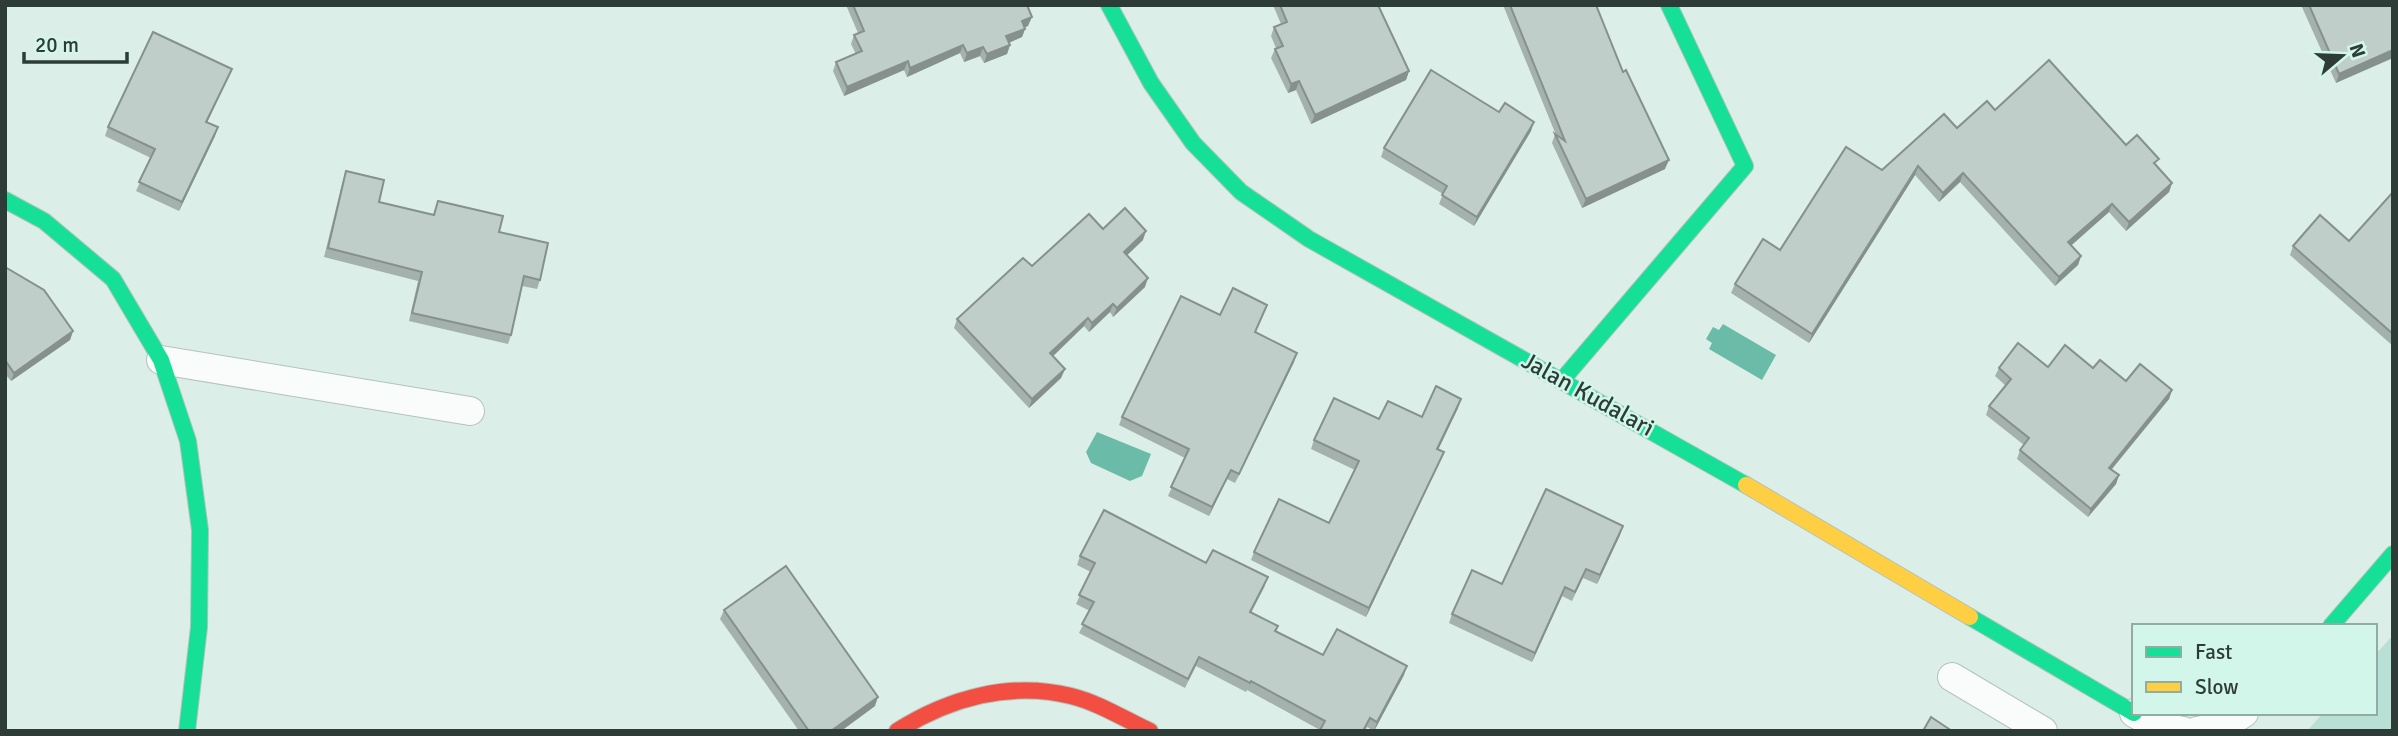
<svg xmlns="http://www.w3.org/2000/svg" width="2398" height="736" font-family="Signika,sans-serif">
<style>
.green{fill:#b8e0d4}
.water{fill:#6abba7}
.lines{fill:none;stroke-linecap:round;stroke-linejoin:round}
.street-casing{stroke:#b3c2bd;stroke-width:30}
.fast-casing{stroke:#b3c2bd;stroke-width:18}
.slow-casing{stroke:#b3c2bd;stroke-width:18}
.jam-casing{stroke:#b3c2bd;stroke-width:18}
.street{stroke:#fafcfc;stroke-width:28}
.fast{stroke:#16e098;stroke-width:16}
.slow{stroke:#ffcf43;stroke-width:16}
.jam{stroke:#f24e42;stroke-width:16}
.wall{fill:#a4b1ad}
.shaded-wall{fill:#86908d}
.building{fill:#bfcec9;stroke:#86908d;stroke-width:2}
.labels{text-anchor:middle;stroke-width:5;stroke-linejoin:round;paint-order:stroke}
.street-label{font-size:24px;fill:#2e3c38;stroke:#d3f6eb}
</style>
<rect width="100%" height="100%" fill="#dbeee8"/>
<path class="green" d="M2393,635V731H2307L2323,713H2375V655Z"/>
<g class="water">
<path d="M1723,324L1776,355L1762,380L1709,349L1712,343L1706,339L1713,327L1719,330Z"/>
<path d="M1097,432L1151,454L1142,476L1130,481L1091,463L1086,452Z"/>
</g>
<g class="lines">
<defs>
<g id="street">
<path d="M161,360L470,411"/>
<path d="M1952,677L2043,731"/>
<path d="M2134,713L2157,726L2183,731"/>
<path d="M2197,731L2224,726L2244,713"/>
</g>
<g id="fast">
<path d="M1109,5L1151,83L1193,143L1241,192L1309,239L1746,485"/>
<path d="M5,200L44,221L113,279L161,360L188,441L200,530L199,627L187,731"/>
<path d="M1563,379L1745,166L1669,5"/>
<path d="M1970,617L2134,713"/>
<path d="M2331,626L2393,554"/>
</g>
<path id="slow" d="M1746,485L1970,617"/>
<path id="jam" d="M897,731C949,698 1010,681 1071,696C1099,703 1124,719 1150,731"/>
</defs>
<use href="#street" class="street-casing"/>
<use href="#fast" class="fast-casing"/>
<use href="#slow" class="slow-casing"/>
<use href="#jam" class="jam-casing"/>
<use href="#street" class="street"/>
<use href="#fast" class="fast"/>
<use href="#slow" class="slow"/>
<use href="#jam" class="jam"/>
</g>
<g class="wall">
<path d="M846,5H1027L1028,26L1025,27V29L1022,37L1009,43L1010,45L1007,54L984,63L980,56L964,62L960,53L907,77L904,70L844,96L833,71L836,62L856,54L851,44L854,35L858,33Z"/>
<path d="M1273,5H1378L1409,71L1406,80L1311,124L1296,90L1288,93L1271,58L1275,49L1276,48L1271,36L1274,27L1281,24Z"/>
<path d="M1503,5H1596L1623,72L1665,169L1582,208L1552,143L1555,134L1556,135Z"/>
<path d="M2301,5H2393L2336,83Z"/>
<path d="M232,69L207,122L215,136L179,211L136,191L151,158L105,136L108,127Z"/>
<path d="M1995,110L2126,145L2157,166L2172,183L2169,192L2126,231L2109,212L2071,245L2081,256L2078,265L2055,286L1960,182L1939,202L1915,175L1809,343L1731,293L1735,284L1780,250L1882,170L1957,128Z"/>
<path d="M1499,112L1531,131L1474,226L1439,204L1443,194L1381,157L1384,148Z"/>
<path d="M346,171L379,202L433,215L438,201L499,232L540,280L537,289L522,286L511,335L508,344L409,321L418,281L324,257L343,180Z"/>
<path d="M2393,191V346L2290,255L2293,246L2349,241Z"/>
<path d="M1103,229L1143,240L1127,255L1145,287L1113,317L1110,312L1089,332L1084,326L1053,356L1065,369L1061,378L1029,408L954,328L957,319L1032,266Z"/>
<path d="M5,267L73,331L70,340L11,381L5,374Z"/>
<path d="M1267,305L1255,332L1294,362L1235,483L1227,479L1209,516L1168,496L1185,458L1119,425L1122,417L1220,315Z"/>
<path d="M2048,367L2093,368L2126,381L2172,390L2169,399L2112,469L2119,475L2116,484L2088,517L2017,459L2020,450L2024,445L1986,415L1989,406L2006,386L1995,376L1999,368Z"/>
<path d="M1458,408L1438,450L1444,452L1440,461L1366,617L1251,560L1254,552L1329,523L1355,470L1311,449L1314,440L1379,419L1422,417Z"/>
<path d="M1620,535L1597,584L1583,578L1572,601L1562,596L1532,662L1449,623L1452,614L1502,584Z"/>
<path d="M1080,556L1206,563L1265,586L1251,613L1278,626L1276,632L1323,655L1404,675L1374,731L1367,727L1365,731H1320V730L1247,690L1246,692L1196,666L1185,688L1079,633L1090,611L1076,604L1091,572L1077,565Z"/>
<path d="M724,610L875,706L841,731H799L720,619Z"/>
</g>
<g class="shaded-wall">
<path d="M1032,17L1028,26L1019,30L1022,21Z"/>
<path d="M1025,29L1022,37L1003,45L1006,36Z"/>
<path d="M963,45L960,53L907,77L910,68Z"/>
<path d="M1010,45L1007,54L984,63L987,54Z"/>
<path d="M983,47L980,56L964,62L967,53Z"/>
<path d="M2393,50V58L2336,83L2339,74Z"/>
<path d="M908,61L904,70L844,96L847,87Z"/>
<path d="M232,69L228,78L203,131L206,122Z"/>
<path d="M1409,71L1406,80L1311,124L1315,115Z"/>
<path d="M1299,81L1296,90L1288,93L1291,84Z"/>
<path d="M1534,122L1531,131L1474,226L1477,217Z"/>
<path d="M218,127L215,136L179,211L182,202Z"/>
<path d="M1669,160L1665,169L1582,208L1586,199Z"/>
<path d="M1918,166L1915,175L1809,343L1812,334Z"/>
<path d="M1963,173L1960,182L1939,202L1943,193Z"/>
<path d="M2172,183L2169,192L2126,231L2129,222Z"/>
<path d="M2112,204L2109,212L2065,251L2068,242Z"/>
<path d="M1146,231L1143,240L1121,261L1124,252Z"/>
<path d="M2081,256L2078,265L2055,286L2059,277Z"/>
<path d="M1148,278L1145,287L1113,317L1117,308Z"/>
<path d="M1113,304L1110,312L1089,332L1092,323Z"/>
<path d="M1088,318L1084,326L1047,362L1050,353Z"/>
<path d="M73,331L70,340L11,381L14,373Z"/>
<path d="M1297,353L1294,362L1235,483L1239,474Z"/>
<path d="M1065,369L1061,378L1029,408L1032,399Z"/>
<path d="M2172,390L2169,399L2106,476L2109,468Z"/>
<path d="M1461,399L1458,408L1434,458L1437,449Z"/>
<path d="M1444,452L1440,461L1366,617L1369,608Z"/>
<path d="M1231,470L1227,479L1209,516L1212,507Z"/>
<path d="M2119,475L2116,484L2088,517L2091,509Z"/>
<path d="M1623,526L1620,535L1597,584L1600,575Z"/>
<path d="M1565,587L1562,596L1532,662L1535,653Z"/>
<path d="M1407,666L1404,675L1374,731L1377,722Z"/>
<path d="M878,697L875,706L841,731H831Z"/>
</g>
<g class="building">
<path d="M853,5H1027L1032,17L1022,21L1025,29L1006,36L1010,45L987,54L983,47L967,53L963,45L910,68L908,61L847,87L836,62L862,51L854,35L864,31Z"/>
<path d="M1280,5H1378L1409,71L1315,115L1299,81L1291,84L1275,49L1283,46L1274,27L1287,22Z"/>
<path d="M1510,5H1596L1623,72L1626,70L1669,160L1586,199L1555,134L1565,141Z"/>
<path d="M2309,5H2393V50L2339,74Z"/>
<path d="M153,32L232,69L206,122L218,127L182,202L139,182L155,149L108,127Z"/>
<path d="M2049,60L2126,145L2137,135L2159,159L2154,163L2172,183L2129,222L2112,204L2068,242L2081,256L2059,277L1963,173L1943,193L1918,166L1812,334L1735,284L1763,239L1780,250L1846,147L1882,170L1944,114L1957,128L1987,101L1995,110Z"/>
<path d="M1431,70L1499,112L1505,103L1534,122L1477,217L1442,195L1447,186L1384,148Z"/>
<path d="M346,171L384,180L379,202L434,215L438,201L503,216L499,232L548,243L540,280L524,276L511,335L412,313L422,272L328,248Z"/>
<path d="M2393,192V334L2293,246L2320,215L2349,241Z"/>
<path d="M1125,208L1146,231L1124,252L1148,278L1117,308L1113,304L1092,323L1088,318L1050,353L1065,369L1032,399L957,319L1023,258L1032,266L1089,214L1103,229Z"/>
<path d="M5,267L44,290L73,331L14,373L5,360Z"/>
<path d="M1233,288L1267,305L1255,332L1297,353L1239,474L1231,470L1212,507L1171,487L1189,449L1122,417L1181,296L1220,315Z"/>
<path d="M2018,343L2048,367L2065,345L2093,368L2100,360L2126,381L2140,364L2172,390L2109,468L2119,475L2091,509L2020,450L2029,438L1989,406L2011,379L1999,368Z"/>
<path d="M1436,386L1461,399L1437,449L1444,452L1369,608L1254,552L1279,499L1329,523L1359,461L1314,440L1334,398L1379,419L1388,401L1422,417Z"/>
<path d="M1546,489L1623,526L1600,575L1586,569L1575,592L1565,587L1535,653L1452,614L1472,570L1502,584Z"/>
<path d="M1104,510L1206,563L1213,550L1268,577L1250,612L1278,626L1275,631L1323,655L1337,629L1407,666L1377,722L1370,718L1363,731H1322L1320,730L1325,721L1251,681L1250,683L1199,657L1188,679L1082,624L1094,602L1079,595L1095,563L1080,556Z"/>
<path d="M786,566L878,697L831,731H809L724,610Z"/>
<path d="M1931,717L1952,731H1923Z"/>
</g>
<g class="labels">
<g class="street-label">
<text transform="translate(1588 394) rotate(29)" y="8">Jalan Kudalari</text>
</g>
</g>
<rect width="2398" height="736" fill="none" stroke="#2e3c38" stroke-width="14"/>
<rect x="2132" y="624" width="245" height="91" fill="#d3f6eb" stroke="#91aca3" stroke-width="2"/>
<rect x="2146" y="647" width="35" height="10" fill="#16e098" stroke="#91aca3" stroke-width="2"/>
<text x="2195" y="659" font-size="21" fill="#2e3c38">Fast</text>
<rect x="2146" y="682" width="35" height="10" fill="#ffcf43" stroke="#91aca3" stroke-width="2"/>
<text x="2195" y="694" font-size="21" fill="#2e3c38">Slow</text>
<g transform="translate(2342 56) rotate(71)" stroke="#d3f6eb" stroke-width="5" paint-order="stroke">
<path d="M0-5L12 26L0 18L-12 26Z" fill="#2e3c38"/>
<text y="-10" font-size="19" font-weight="bold" text-anchor="middle" fill="#2e3c38">N</text>
</g>
<path d="M24 52v10h103v-10" fill="none" stroke="#2e3c38" stroke-width="3.5"/>
<text x="35" y="52" font-size="21" fill="#2e3c38" stroke="#d3f6eb" stroke-width="5" paint-order="stroke">20 m</text>
</svg>
